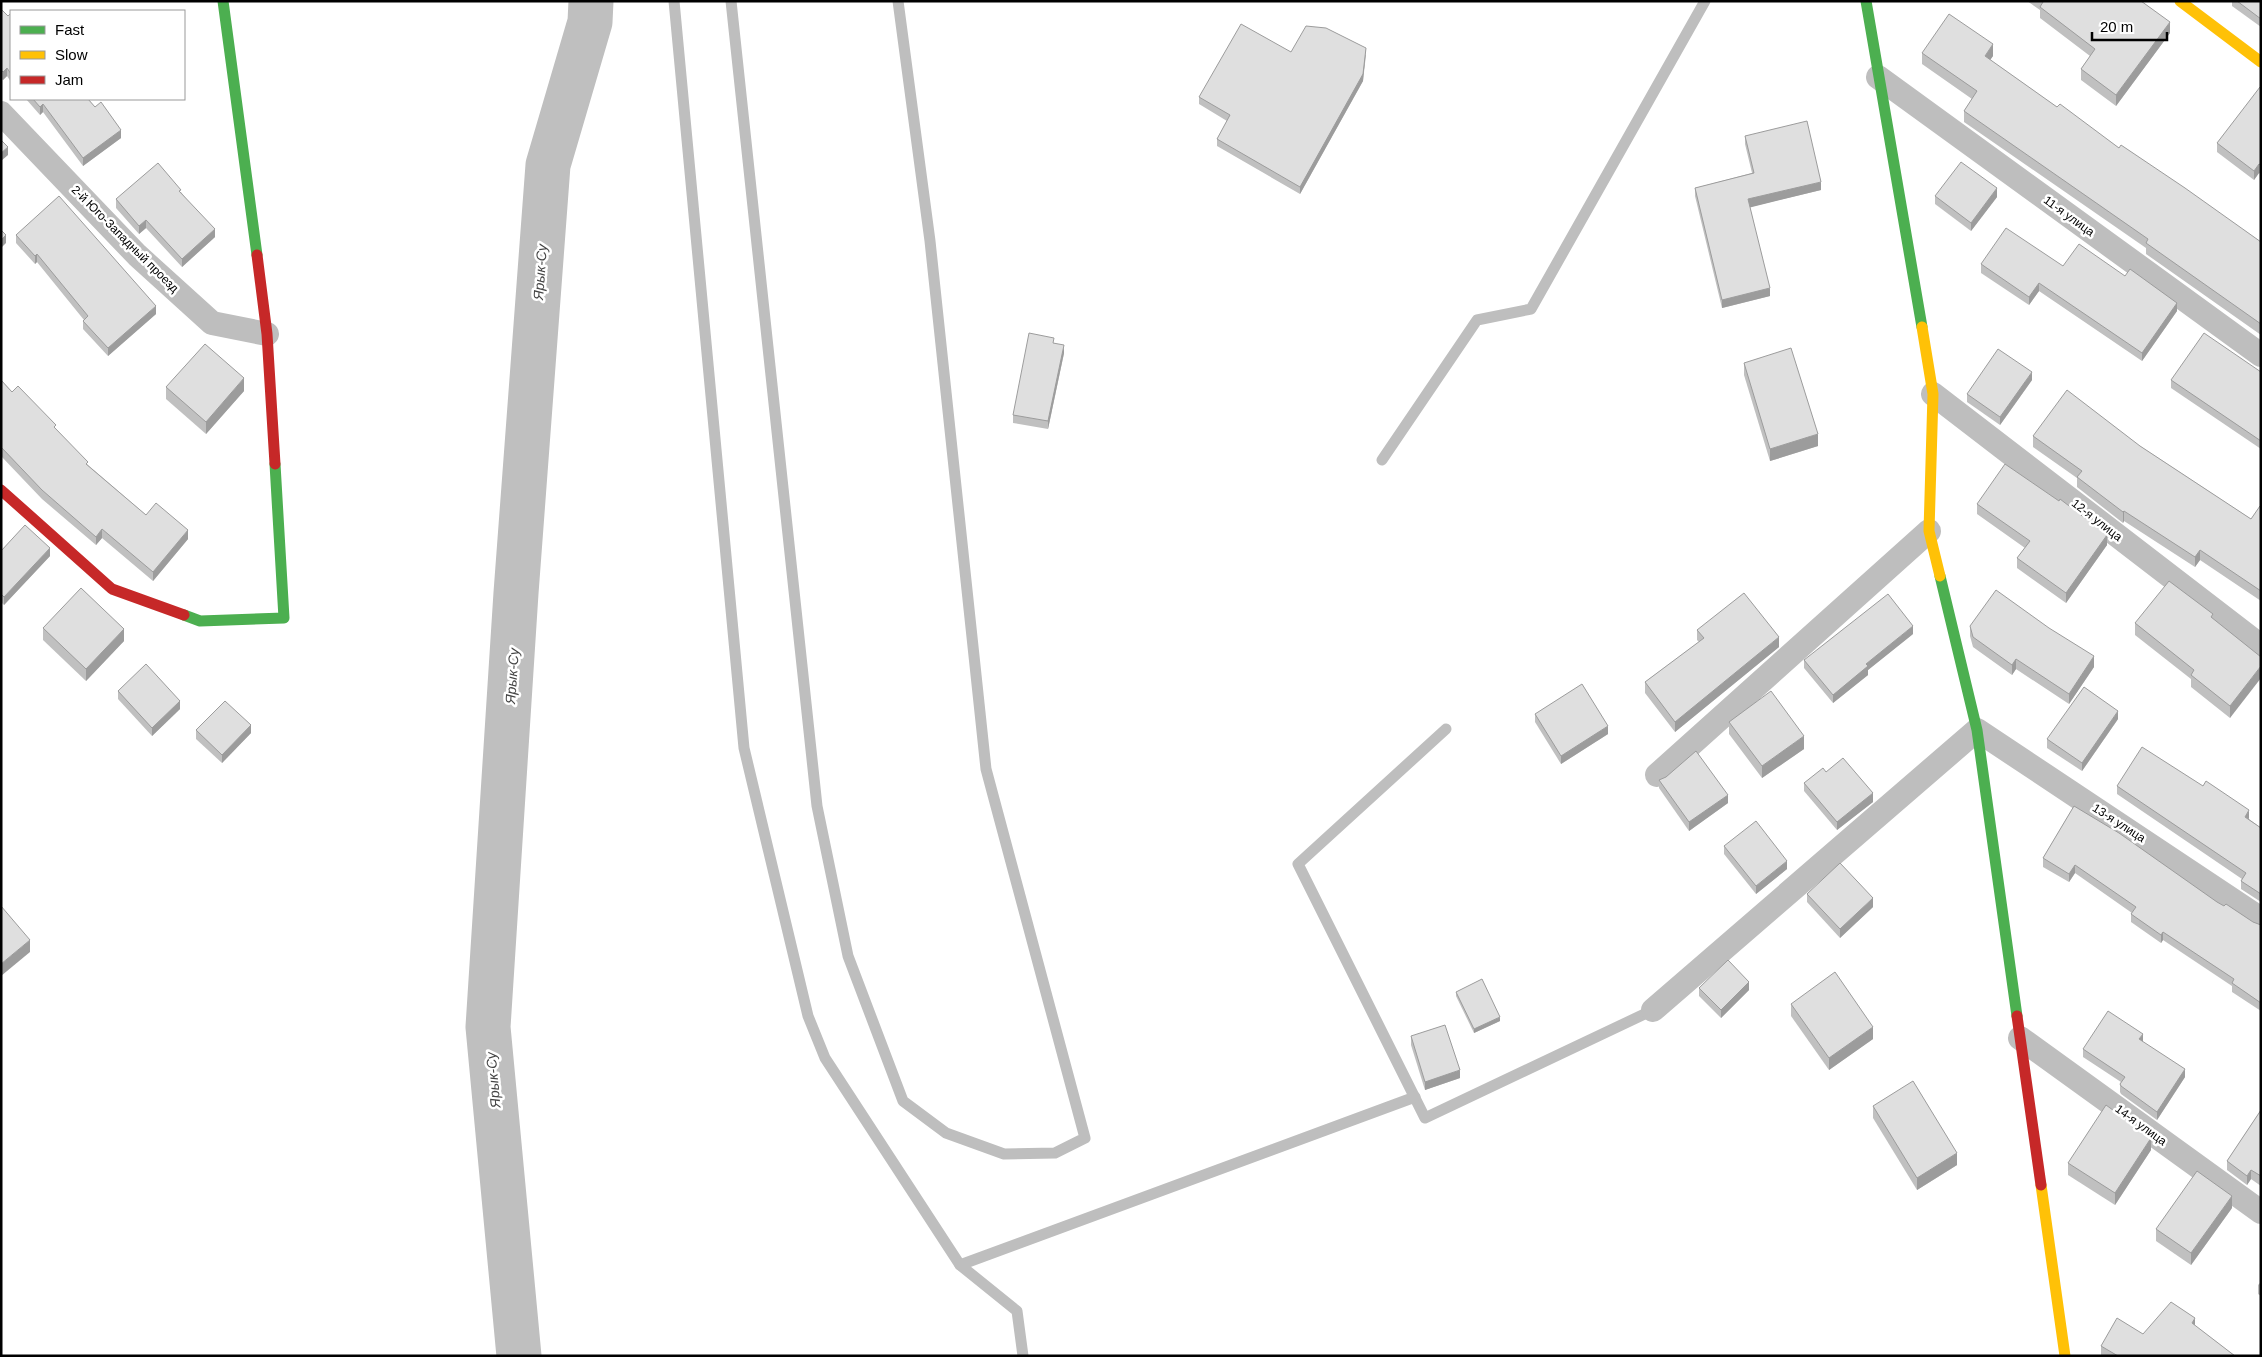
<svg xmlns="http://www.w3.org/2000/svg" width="2262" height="1357" font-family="Arial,sans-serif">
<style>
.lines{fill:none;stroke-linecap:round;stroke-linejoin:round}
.river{stroke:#bfbfbf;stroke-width:45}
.lane{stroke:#bebebe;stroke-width:11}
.street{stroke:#bebebe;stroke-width:24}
.fast{stroke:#4caf50;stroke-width:11}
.slow{stroke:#ffc107;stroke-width:11}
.jam{stroke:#c62828;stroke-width:11}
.wall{fill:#c0c0c0}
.shaded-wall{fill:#9c9c9c}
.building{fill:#dfdfdf;stroke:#9c9c9c}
.labels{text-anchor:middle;stroke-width:5;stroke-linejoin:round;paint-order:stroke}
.street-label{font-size:12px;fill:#000;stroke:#fff}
.water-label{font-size:14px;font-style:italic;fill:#444;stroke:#fff}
</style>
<rect width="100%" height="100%" fill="#fff"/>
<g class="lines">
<path class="river" d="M519,1356L488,1027L516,593L548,165L590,22L591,1"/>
<g class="lane">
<path d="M674,1L744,748L808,1016L825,1058L960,1265L1017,1311L1023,1356"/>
<path d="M731,1L817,806L848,956L903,1101L946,1133L1004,1154L1055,1153L1085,1138L986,769L930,241L898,1"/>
<path d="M1382,460L1477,320L1531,309L1705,1"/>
<path d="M1446,729L1298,864L1425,1118L1653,1010"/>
<path d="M960,1265L1415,1097"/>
</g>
<g class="street">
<path d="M1878,77L2261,355"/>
<path d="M1,113L137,255L212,323L267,334"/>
<path d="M1933,394L2261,646"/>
<path d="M1657,775L1929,531"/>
<path d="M1653,1010L1977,730L2261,919"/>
<path d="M2020,1038L2261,1212"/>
</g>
<g class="fast">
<path d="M223,1L257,255"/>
<path d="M1866,1L1922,327"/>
<path d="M1940,576L1977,730L2017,1016"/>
<path d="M184,615L200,621L284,618L275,464"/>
</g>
<g class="slow">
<path d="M2180,1L2261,62"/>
<path d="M1922,327L1933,394L1929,531L1940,576"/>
<path d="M2041,1185L2065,1356"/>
</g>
<g class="jam">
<path d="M257,255L267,334L275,464"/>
<path d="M1,490L112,589L184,615"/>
<path d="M2017,1016L2041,1185"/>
</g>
</g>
<g class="wall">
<path d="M2027,1H2141L2170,33L2116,106L2081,80V69L2090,56L2040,18V10Z"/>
<path d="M2232,1H2261V27L2232,6Z"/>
<path d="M1,9L8,16L11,13V82L7,76L3,80L1,79Z"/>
<path d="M1291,52L1366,55L1363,81L1300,194L1217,146V139L1227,121L1199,104V97Z"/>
<path d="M1922,53L1993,56L1990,60L2057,107L2261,242V335L2146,254V248L1964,122V111L1972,99L1922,64Z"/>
<path d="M2261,88V174L2259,173L2254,180L2217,152V143Z"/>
<path d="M26,99H88L121,138L83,166L43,112L40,115Z"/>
<path d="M1745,136L1821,190L1750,207L1770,296L1722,308L1695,196V188L1752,173L1745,144Z"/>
<path d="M181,192L215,237L182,267L146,228L139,234L116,208V199Z"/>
<path d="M1935,196L1997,197L1971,231L1935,204Z"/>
<path d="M16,235L156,314L108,356L83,329V321L84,320L37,262L35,264L16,243Z"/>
<path d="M1981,264L2063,266L2125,276L2177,311L2142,361L2039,291L2029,305L1981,273Z"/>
<path d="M1054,343L1064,353L1048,429L1013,423V415Z"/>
<path d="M1744,363L1818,446L1770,461L1744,375Z"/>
<path d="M2261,372V449L2171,388V380Z"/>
<path d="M1,380L12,392L56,430L88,465L146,515L188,539L153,581L102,538L96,545L42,499L1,456Z"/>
<path d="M2032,380L2000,425L1967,402V394Z"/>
<path d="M166,387L244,391L206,434L166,399Z"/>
<path d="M2033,436L2140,446L2251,519L2261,506V601L2200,560L2195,567L2124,521L2123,523L2077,487V478L2033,447Z"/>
<path d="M2059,501L2107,545L2066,603L2017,568V558L2025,548L1977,514V504Z"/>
<path d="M1,551L50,556L4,605L1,602Z"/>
<path d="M2213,619L2261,657L2230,718L2191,687V679L2135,635V623Z"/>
<path d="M1970,626L2094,667L2069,704L2016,669L2012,675L1973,647L1970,636Z"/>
<path d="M43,628L124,641L86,681L43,640Z"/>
<path d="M1697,630L1779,647L1675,732L1645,693V682L1699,642L1697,640Z"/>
<path d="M1913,634L1868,670V675L1833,703L1804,668V660Z"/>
<path d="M118,691L180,709L152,736L118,699Z"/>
<path d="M1535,714L1608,734L1561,764L1535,722Z"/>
<path d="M2118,719L2082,771L2047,748V739Z"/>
<path d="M1729,722L1804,749L1762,778L1729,734Z"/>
<path d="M196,730L251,733L222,763L196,739Z"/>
<path d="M1826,772L1873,802L1837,830L1804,791V783Z"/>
<path d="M1659,780L1728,803L1689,831L1659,788Z"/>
<path d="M2117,786L2249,818V819L2261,828V902L2241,889V881L2242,879L2117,794Z"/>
<path d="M2074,806L2217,902L2253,922L2261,925V1011L2232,992V986L2163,940L2161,943L2131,922V914L2132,913L2075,873L2069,882L2043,867V858Z"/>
<path d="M1724,846L1787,869L1756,894L1724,854Z"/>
<path d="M1807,894L1873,907L1840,938L1807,902Z"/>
<path d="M1699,988L1749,990L1721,1018L1699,996Z"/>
<path d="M1456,992L1500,1021L1474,1033L1456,996Z"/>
<path d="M1791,1004L1873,1039L1829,1070L1791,1016Z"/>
<path d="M1411,1036L1460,1078L1425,1090L1411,1045Z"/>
<path d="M2143,1042L2185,1077L2157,1120L2121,1094L2120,1092V1084L2121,1082L2083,1057V1049Z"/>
<path d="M1873,1106L1957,1165L1917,1190L1873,1118Z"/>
<path d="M2261,1110V1186L2251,1179L2247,1185L2227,1170V1161Z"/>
<path d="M2151,1150L2115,1205L2068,1175V1163Z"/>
<path d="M2232,1208L2191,1265L2156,1241V1229Z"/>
<path d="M2261,1282V1296L2258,1294V1285Z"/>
<path d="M2195,1326L2235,1356H2102L2101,1355V1346L2143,1334Z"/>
</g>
<g class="shaded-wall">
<path d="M2170,22V33L2116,106V95Z"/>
<path d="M1993,44V56L1985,67V56Z"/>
<path d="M1366,48L1363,81L1300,194V187Z"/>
<path d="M7,68V76L3,80V72Z"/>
<path d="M43,104V112L40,115V107Z"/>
<path d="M121,130V138L83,166V158Z"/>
<path d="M8,147V155L1,161V153Z"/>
<path d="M2259,164V173L2254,180V171Z"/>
<path d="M1821,182V190L1748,208V199Z"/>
<path d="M1997,188V197L1971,231V223Z"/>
<path d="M146,220V228L139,234V226Z"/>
<path d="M215,229V237L182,267V259Z"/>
<path d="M6,235V243L1,248V240Z"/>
<path d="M37,254V262L35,264V256Z"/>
<path d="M2039,283V291L2029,305V297Z"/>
<path d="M1770,288V296L1722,308V300Z"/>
<path d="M2177,303V311L2142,361V353Z"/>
<path d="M156,306V314L108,356V348Z"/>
<path d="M1064,345V353L1048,429V421Z"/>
<path d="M2032,372V380L2000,425V417Z"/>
<path d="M244,378V391L206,434V422Z"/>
<path d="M1818,434V446L1770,461V449Z"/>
<path d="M2124,511V521L2123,523V512Z"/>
<path d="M102,529V538L96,545V537Z"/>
<path d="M188,530V539L153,581V572Z"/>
<path d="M2107,535V545L2066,603V593Z"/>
<path d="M50,548V556L4,605V597Z"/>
<path d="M2200,550V560L2195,567V557Z"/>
<path d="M1913,626V634L1868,670V675L1833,703V695L1866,664Z"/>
<path d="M124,629V641L86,681V669Z"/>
<path d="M1779,637V647L1675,732V722Z"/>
<path d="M2094,656V667L2069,704V694Z"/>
<path d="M2016,659V669L2012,675V665Z"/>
<path d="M2261,666V678L2230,718V706Z"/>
<path d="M180,701V709L152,736V728Z"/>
<path d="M2118,711V719L2082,771V763Z"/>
<path d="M251,725V733L222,763V755Z"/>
<path d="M1608,726V734L1561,764V756Z"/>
<path d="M1804,736V749L1762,778V766Z"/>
<path d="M1873,793V802L1837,830V822Z"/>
<path d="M1728,795V803L1689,831V822Z"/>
<path d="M2249,810V818L2245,825V817Z"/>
<path d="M1787,861V869L1756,894V886Z"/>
<path d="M2075,865V873L2069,882V874Z"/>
<path d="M1873,898V907L1840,938V929Z"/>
<path d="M2163,932V940L2161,943V935Z"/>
<path d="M30,940V952L1,976V964Z"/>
<path d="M1749,982V990L1721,1018V1010Z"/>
<path d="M1500,1017V1021L1474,1033V1029Z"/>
<path d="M1873,1027V1039L1829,1070V1058Z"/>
<path d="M2143,1034V1042L2139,1039Z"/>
<path d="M2185,1069V1077L2157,1120V1112Z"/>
<path d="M1460,1070V1078L1425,1090V1082Z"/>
<path d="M2151,1138V1150L2115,1205V1193Z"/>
<path d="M1957,1153V1165L1917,1190V1178Z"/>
<path d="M2251,1170V1179L2247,1185V1176Z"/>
<path d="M2232,1196V1208L2191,1265V1253Z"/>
<path d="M2195,1318V1328L2192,1323Z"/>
</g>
<g class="building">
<path d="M2043,1H2141L2170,22L2116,95L2081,69L2095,49L2040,7L2043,2Z"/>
<path d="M2237,1H2261V19Z"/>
<path d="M1,9L8,16L11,13V74L7,68L3,72L1,70Z"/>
<path d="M1949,14L1993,44L1985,56L2057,107L2060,104L2119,148L2121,145L2185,188L2261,242V324L2146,243L2148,239L1964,111L1977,91L1922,53Z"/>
<path d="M1241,24L1291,52L1306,26L1326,28L1366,48L1363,74L1300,187L1217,139L1230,115L1199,97Z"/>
<path d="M2260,87L2261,88V165L2259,164L2254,171L2217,143Z"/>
<path d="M33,99H88L95,107L101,102L121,130L83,158L43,104L40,107Z"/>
<path d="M1807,121L1821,182L1748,199L1770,288L1722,300L1695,188L1754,173L1745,136Z"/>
<path d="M1,140L8,147L1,153Z"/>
<path d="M1961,162L1997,188L1971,223L1935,196Z"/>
<path d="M158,163L181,190L179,191L215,229L182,259L146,220L139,226L116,199Z"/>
<path d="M59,196L156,306L108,348L83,321L88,316L37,254L35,256L16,235Z"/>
<path d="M2006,228L2063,266L2079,244L2125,276L2130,269L2177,303L2142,353L2039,283L2029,297L1981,264Z"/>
<path d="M1,230L6,235L1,240Z"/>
<path d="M1029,333L1054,338L1053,343L1064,345L1048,421L1013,415Z"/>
<path d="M2204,333L2261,372V441L2171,380Z"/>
<path d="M205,344L244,378L206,422L166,387Z"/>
<path d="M1791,348L1818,434L1770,449L1744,363Z"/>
<path d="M1998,349L2032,372L2000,417L1967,394Z"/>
<path d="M1,380L12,392L18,386L56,425L54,427L88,462L86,464L146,515L156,503L188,530L153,572L102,529L96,537L42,490L1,447Z"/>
<path d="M2067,390L2140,446L2251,519L2260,506H2261V591L2200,550L2195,557L2124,511L2123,512L2077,477L2082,471L2033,436Z"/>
<path d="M2005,464L2059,501L2060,499L2107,535L2066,593L2017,558L2030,541L1977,504Z"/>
<path d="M25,525L50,548L4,597L1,594V551Z"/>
<path d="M2169,581L2213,614L2211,617L2261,657V666L2230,706L2191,675L2194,670L2135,623Z"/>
<path d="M81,588L124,629L86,669L43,628Z"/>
<path d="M1996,590L2049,628L2094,656L2069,694L2016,659L2012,665L1973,637L1970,626Z"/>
<path d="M1744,593L1779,637L1675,722L1645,682L1704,638L1697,630Z"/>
<path d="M1888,594L1913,626L1866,664L1868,666L1833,695L1804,660Z"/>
<path d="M146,664L180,701L152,728L118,691Z"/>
<path d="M1582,684L1608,726L1561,756L1535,714Z"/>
<path d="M2084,687L2118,711L2082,763L2047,739Z"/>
<path d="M1771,691L1804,736L1762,766L1729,722Z"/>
<path d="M225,701L251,725L222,755L196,730Z"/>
<path d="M2142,747L2203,786L2206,781L2249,810L2245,817L2261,828V894L2241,881L2246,873L2117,786Z"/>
<path d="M1696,751L1728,795L1689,822L1659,780L1666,777Z"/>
<path d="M1843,758L1873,793L1837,822L1804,783L1823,768L1826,772Z"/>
<path d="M2074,806L2119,833L2217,902L2224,906L2226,904L2253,922L2261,925V1003L2232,983L2234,979L2163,932L2161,935L2131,914L2136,907L2075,865L2069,874L2043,858Z"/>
<path d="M1756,821L1787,861L1756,886L1724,846Z"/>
<path d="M1840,863L1873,898L1840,929L1807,894Z"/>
<path d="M1,906L30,940L1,964Z"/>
<path d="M1728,960L1749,982L1721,1010L1699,988Z"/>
<path d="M1835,972L1873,1027L1829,1058L1791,1004Z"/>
<path d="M1482,979L1500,1017L1474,1029L1456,992Z"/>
<path d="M2108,1011L2143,1034L2139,1039L2185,1069L2157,1112L2121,1086L2120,1084L2125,1077L2083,1049Z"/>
<path d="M1445,1025L1460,1070L1425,1082L1411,1036Z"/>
<path d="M1913,1081L1957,1153L1917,1178L1873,1106Z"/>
<path d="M2106,1105L2151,1138L2115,1193L2068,1163Z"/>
<path d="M2261,1110V1176L2251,1170L2247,1176L2227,1161Z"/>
<path d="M2197,1171L2232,1196L2191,1253L2156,1229Z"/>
<path d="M2171,1302L2195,1318L2192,1323L2235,1356H2118L2101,1346L2117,1318L2143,1334Z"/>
</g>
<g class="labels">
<g class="street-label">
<text transform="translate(2069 216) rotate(36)" y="4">11-я улица</text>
<text transform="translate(125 239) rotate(45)" y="4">2-й Юго-Западный проезд</text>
<text transform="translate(2097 520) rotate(38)" y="4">12-я улица</text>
<text transform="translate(2119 823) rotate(33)" y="4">13-я улица</text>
<text transform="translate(2141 1125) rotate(36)" y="4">14-я улица</text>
</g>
<g class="water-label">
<text transform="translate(540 272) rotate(-86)" y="5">Ярык-Су</text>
<text transform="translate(512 676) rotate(-86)" y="5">Ярык-Су</text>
<text transform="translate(493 1080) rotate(-95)" y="5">Ярык-Су</text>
</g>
</g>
<rect width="2262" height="1357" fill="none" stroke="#000000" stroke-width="5"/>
<rect x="10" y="10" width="175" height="90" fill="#ffffff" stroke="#999999"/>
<rect x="20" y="26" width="25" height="8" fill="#4caf50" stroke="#999999"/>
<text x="55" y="35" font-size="15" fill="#000000">Fast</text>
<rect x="20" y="51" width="25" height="8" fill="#ffc107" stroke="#999999"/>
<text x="55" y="60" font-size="15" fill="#000000">Slow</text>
<rect x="20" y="76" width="25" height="8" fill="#c62828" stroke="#999999"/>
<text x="55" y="85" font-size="15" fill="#000000">Jam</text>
<path d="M2092 32v8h75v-8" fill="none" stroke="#000000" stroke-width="2.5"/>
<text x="2100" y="32" font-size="15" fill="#000000" stroke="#ffffff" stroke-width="4" paint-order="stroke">20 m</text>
</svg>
